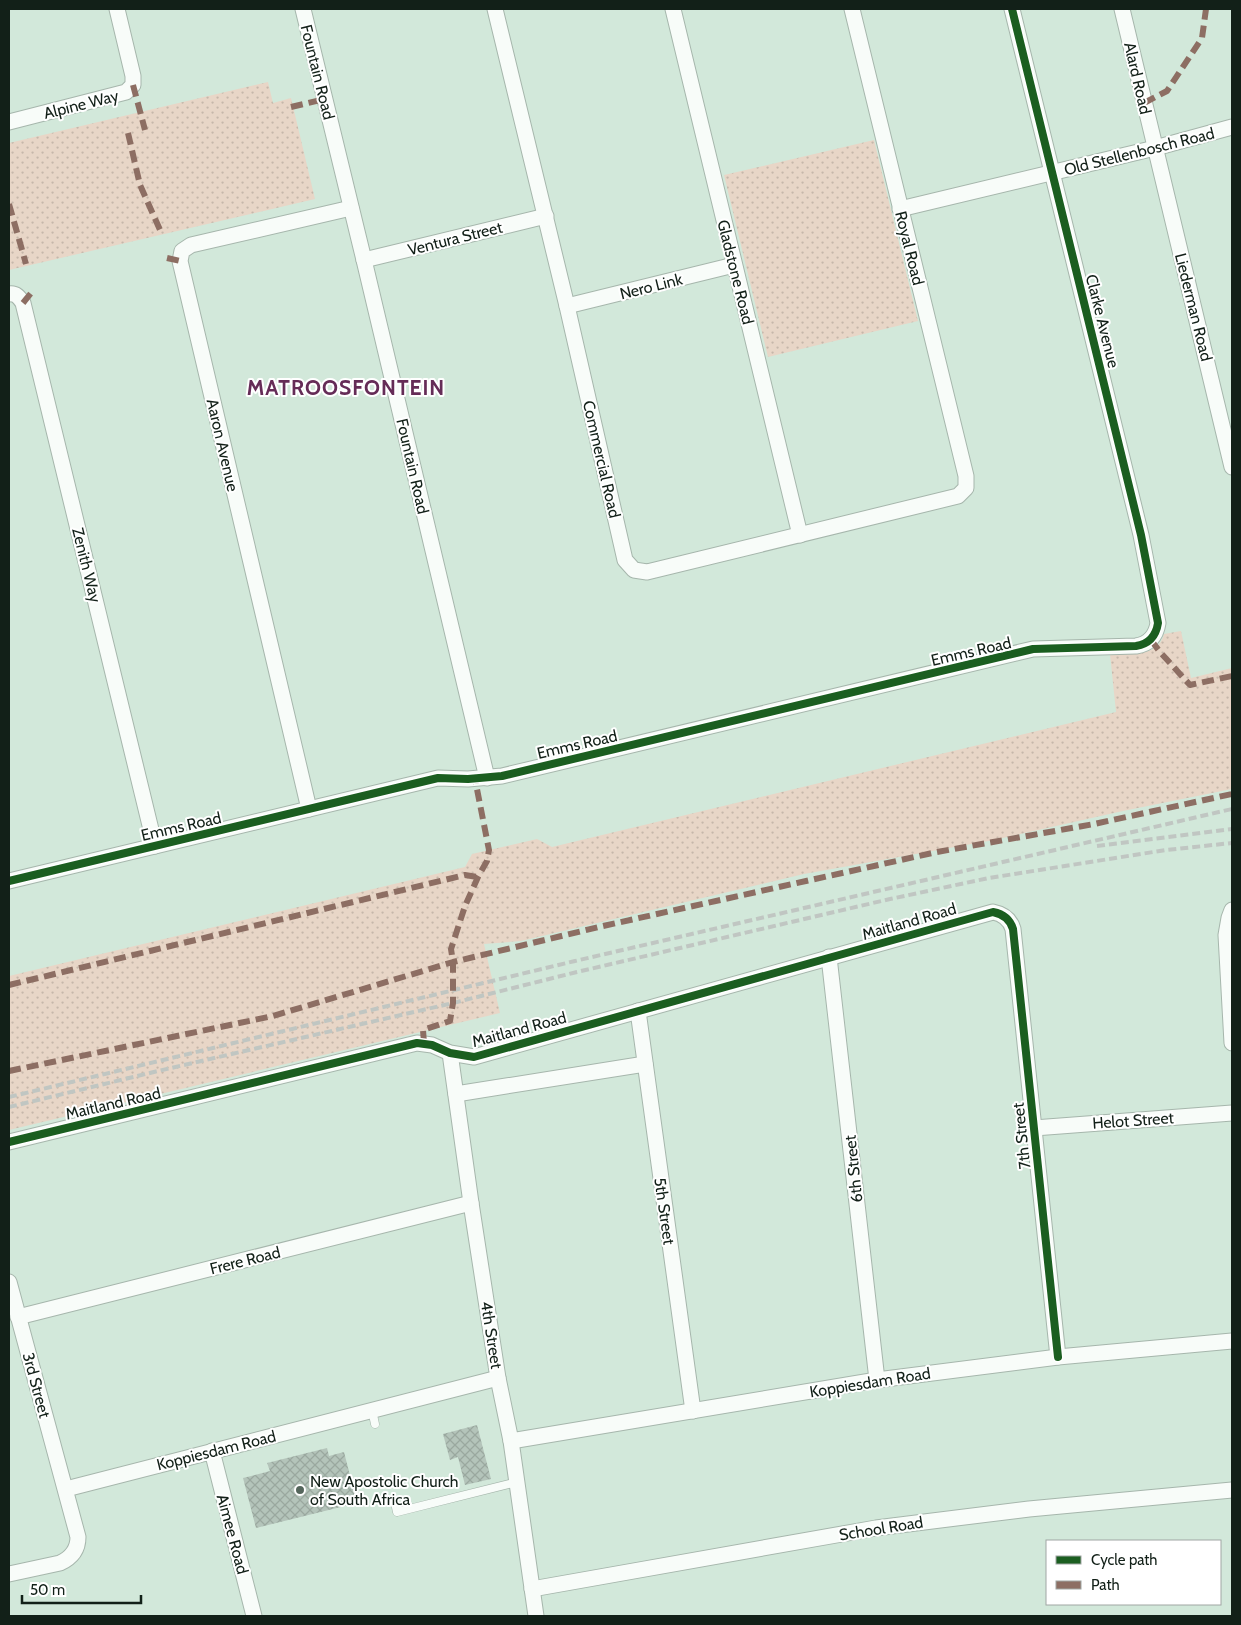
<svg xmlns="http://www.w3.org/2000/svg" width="1241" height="1625" font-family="Cabin,sans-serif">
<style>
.grass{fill:url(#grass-dots)}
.building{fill:url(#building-cross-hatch)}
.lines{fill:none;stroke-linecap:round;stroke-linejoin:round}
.lane-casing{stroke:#a6b6ac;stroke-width:9}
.street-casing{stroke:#a6b6ac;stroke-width:17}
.lane{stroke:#f8fcf9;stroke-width:8}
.street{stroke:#f8fcf9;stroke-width:15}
.rail{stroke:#c0c6c2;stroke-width:4;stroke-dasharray:8 4;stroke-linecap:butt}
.quiet{stroke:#8d6e63;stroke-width:6;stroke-dasharray:12 6;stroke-linecap:butt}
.cycleway-casing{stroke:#fff;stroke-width:11}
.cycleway{stroke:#1b5e20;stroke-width:8}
.poi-dot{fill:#55665c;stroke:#fff;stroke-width:2}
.labels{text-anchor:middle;stroke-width:4;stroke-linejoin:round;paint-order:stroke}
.street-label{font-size:16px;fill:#122018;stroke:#fff}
.poi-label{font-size:16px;fill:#122018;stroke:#fff;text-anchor:start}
.district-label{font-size:21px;font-weight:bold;letter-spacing:1px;fill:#652c57;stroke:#fff}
</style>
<defs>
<pattern id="grass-dots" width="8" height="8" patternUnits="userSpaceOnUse" patternTransform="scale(1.25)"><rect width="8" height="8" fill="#e8d6c7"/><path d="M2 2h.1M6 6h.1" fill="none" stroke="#c6b7aa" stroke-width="1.8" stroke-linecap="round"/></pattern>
<pattern id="building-cross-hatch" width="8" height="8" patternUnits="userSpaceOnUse" patternTransform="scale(1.25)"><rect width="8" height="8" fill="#b4c4ba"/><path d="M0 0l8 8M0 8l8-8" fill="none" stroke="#9aa89f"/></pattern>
</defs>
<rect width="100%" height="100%" fill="#d2e8da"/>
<g class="grass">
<path d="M268,82L273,103L291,98L315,199L9,270V143Z"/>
<path d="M874,140L918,321L768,357L724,175Z"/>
<path d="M1181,631L1191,678L1232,668V789L1123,811L994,840L804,874L521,941L484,944L500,1013L9,1130V976L465,867L472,854L537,839L552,847L1116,712L1110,654C1130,653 1158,658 1164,634Z"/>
</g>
<g class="building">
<path d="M477,1425L491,1479L465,1485L458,1457L450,1460L443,1434Z"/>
<path d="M327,1448L329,1456L344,1452L357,1503L256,1528L243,1478L270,1471L267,1463Z"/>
</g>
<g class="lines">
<defs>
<g id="lane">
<path d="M372,1410L375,1424"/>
<path d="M395,1503L397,1512L517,1482"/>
</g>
<g id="street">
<path d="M303,9L364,260L487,778"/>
<path d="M495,9L567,306L625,560L634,570L647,572L958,496L966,488V476L852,9"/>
<path d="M673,9L800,535"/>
<path d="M1122,9L1232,467"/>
<path d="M9,122L126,92L133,85V76L117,9"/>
<path d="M900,209L1155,148L1232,127"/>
<path d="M364,260L546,216"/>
<path d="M9,294C16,293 19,297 23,303L155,846"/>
<path d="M567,306L734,265"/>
<path d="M309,809L180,261L182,251L191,245L351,208"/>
<path d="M9,881L438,778L468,779L502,776L1033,649L1136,646C1149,644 1156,636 1158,623L1141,535L1012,9"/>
<path d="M1232,910L1229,918L1226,935L1232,1043"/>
<path d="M829,957L877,1380"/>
<path d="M638,1011L693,1411"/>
<path d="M450,1053L471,1203L498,1378L511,1441L536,1616"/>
<path d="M456,1094L645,1064"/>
<path d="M1034,1128L1232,1113"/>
<path d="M9,1142L417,1043L432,1045L450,1053L474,1057L993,912C1003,914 1010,919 1013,929L1058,1357"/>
<path d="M9,1282L78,1537C78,1550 71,1558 60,1563L9,1574"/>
<path d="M18,1317L471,1203"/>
<path d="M511,1441L877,1380L1058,1357L1232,1341"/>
<path d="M212,1451L254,1616"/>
<path d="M66,1489L498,1378"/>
<path d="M532,1589L876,1528L1029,1509L1232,1490"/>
</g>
</defs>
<use href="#lane" class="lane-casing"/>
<use href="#street" class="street-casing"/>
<use href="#lane" class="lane"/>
<use href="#street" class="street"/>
<g class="rail">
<path d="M1097,846L1232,829"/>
<path d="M9,1097L575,961L1232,809"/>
<path d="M9,1107L158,1071L453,1003L577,972L890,899L989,878L1166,850L1232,843"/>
</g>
<g class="quiet">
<path d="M133,85L145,130"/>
<path d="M1144,103L1167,91L1202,38L1206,9"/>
<path d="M291,107L325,99"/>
<path d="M128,133L140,185L161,232"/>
<path d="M9,204L26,264"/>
<path d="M167,258L180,261"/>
<path d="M23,303L32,292"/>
<path d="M1151,640L1160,652L1190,685L1232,676"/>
<path d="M9,985L465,875L478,877"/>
<path d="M424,1043L423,1030L450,1021L453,1003V962L451,949L465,906L478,877L487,861L489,850L475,779"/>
<path d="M9,1071L273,1016L453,962L603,926L937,852L1094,824L1232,794"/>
</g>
<defs>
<g id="cycleway">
<path d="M9,881L438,778L468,779L502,776L1033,649L1136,646C1149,644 1156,636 1158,623L1141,535L1012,9"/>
<path d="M9,1142L417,1043L432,1045L450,1053L474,1057L993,912C1003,914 1010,919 1013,929L1058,1357"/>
</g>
</defs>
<use href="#cycleway" class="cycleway-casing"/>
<use href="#cycleway" class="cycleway"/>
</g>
<circle class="poi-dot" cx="300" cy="1490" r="5"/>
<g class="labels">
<g class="street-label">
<text transform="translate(318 72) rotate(76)" y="6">Fountain Road</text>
<text transform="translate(1138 78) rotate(77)" y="6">Alard Road</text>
<text transform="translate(81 104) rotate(-14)" y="6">Alpine Way</text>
<text transform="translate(1139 151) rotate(-14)" y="6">Old Stellenbosch Road</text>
<text transform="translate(455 238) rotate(-14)" y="6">Ventura Street</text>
<text transform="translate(910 248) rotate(76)" y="6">Royal Road</text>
<text transform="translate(736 272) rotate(76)" y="6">Gladstone Road</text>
<text transform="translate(651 286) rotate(-14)" y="6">Nero Link</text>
<text transform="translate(1194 307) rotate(76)" y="6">Liederman Road</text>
<text transform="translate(1103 321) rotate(76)" y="6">Clarke Avenue</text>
<text transform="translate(223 445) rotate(77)" y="6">Aaron Avenue</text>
<text transform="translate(602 459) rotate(77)" y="6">Commercial Road</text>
<text transform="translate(413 466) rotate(77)" y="6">Fountain Road</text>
<text transform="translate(87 565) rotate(76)" y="6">Zenith Way</text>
<text transform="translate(971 651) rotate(-13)" y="6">Emms Road</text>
<text transform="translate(577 744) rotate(-13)" y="6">Emms Road</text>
<text transform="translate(181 826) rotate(-13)" y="6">Emms Road</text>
<text transform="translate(909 921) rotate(-16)" y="6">Maitland Road</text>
<text transform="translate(519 1029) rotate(-15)" y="6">Maitland Road</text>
<text transform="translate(113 1103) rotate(-13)" y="6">Maitland Road</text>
<text transform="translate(1133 1120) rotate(-4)" y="6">Helot Street</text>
<text transform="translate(1021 1136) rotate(-96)" y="6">7th Street</text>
<text transform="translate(853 1169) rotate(-96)" y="6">6th Street</text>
<text transform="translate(665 1211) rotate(82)" y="6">5th Street</text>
<text transform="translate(245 1260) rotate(-14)" y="6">Frere Road</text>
<text transform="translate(492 1335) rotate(81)" y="6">4th Street</text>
<text transform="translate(870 1382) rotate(-9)" y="6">Koppiesdam Road</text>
<text transform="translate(37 1385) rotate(75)" y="6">3rd Street</text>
<text transform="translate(216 1450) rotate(-14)" y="6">Koppiesdam Road</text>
<text transform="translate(881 1528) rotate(-9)" y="6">School Road</text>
<text transform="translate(233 1534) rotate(75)" y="6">Aimee Road</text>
</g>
<g class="poi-label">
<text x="310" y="1487">New Apostolic Church<tspan x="310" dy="18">of South Africa</tspan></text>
</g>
<g class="district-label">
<text x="346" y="395">MATROOSFONTEIN</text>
</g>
</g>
<rect width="1241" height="1625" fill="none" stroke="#122018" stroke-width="20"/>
<rect x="1046" y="1540" width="175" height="65" fill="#ffffff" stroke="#a0a6a3"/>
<rect x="1056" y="1556" width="25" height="8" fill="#1b5e20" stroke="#a0a6a3"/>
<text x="1091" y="1565" font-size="15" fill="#122018">Cycle path</text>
<rect x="1056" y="1581" width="25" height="8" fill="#8d6e63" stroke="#a0a6a3"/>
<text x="1091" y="1590" font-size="15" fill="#122018">Path</text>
<path d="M22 1595v8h119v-8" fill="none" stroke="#122018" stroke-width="2.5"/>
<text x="30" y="1595" font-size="15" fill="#122018" stroke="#ffffff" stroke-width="4" paint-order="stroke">50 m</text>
</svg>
